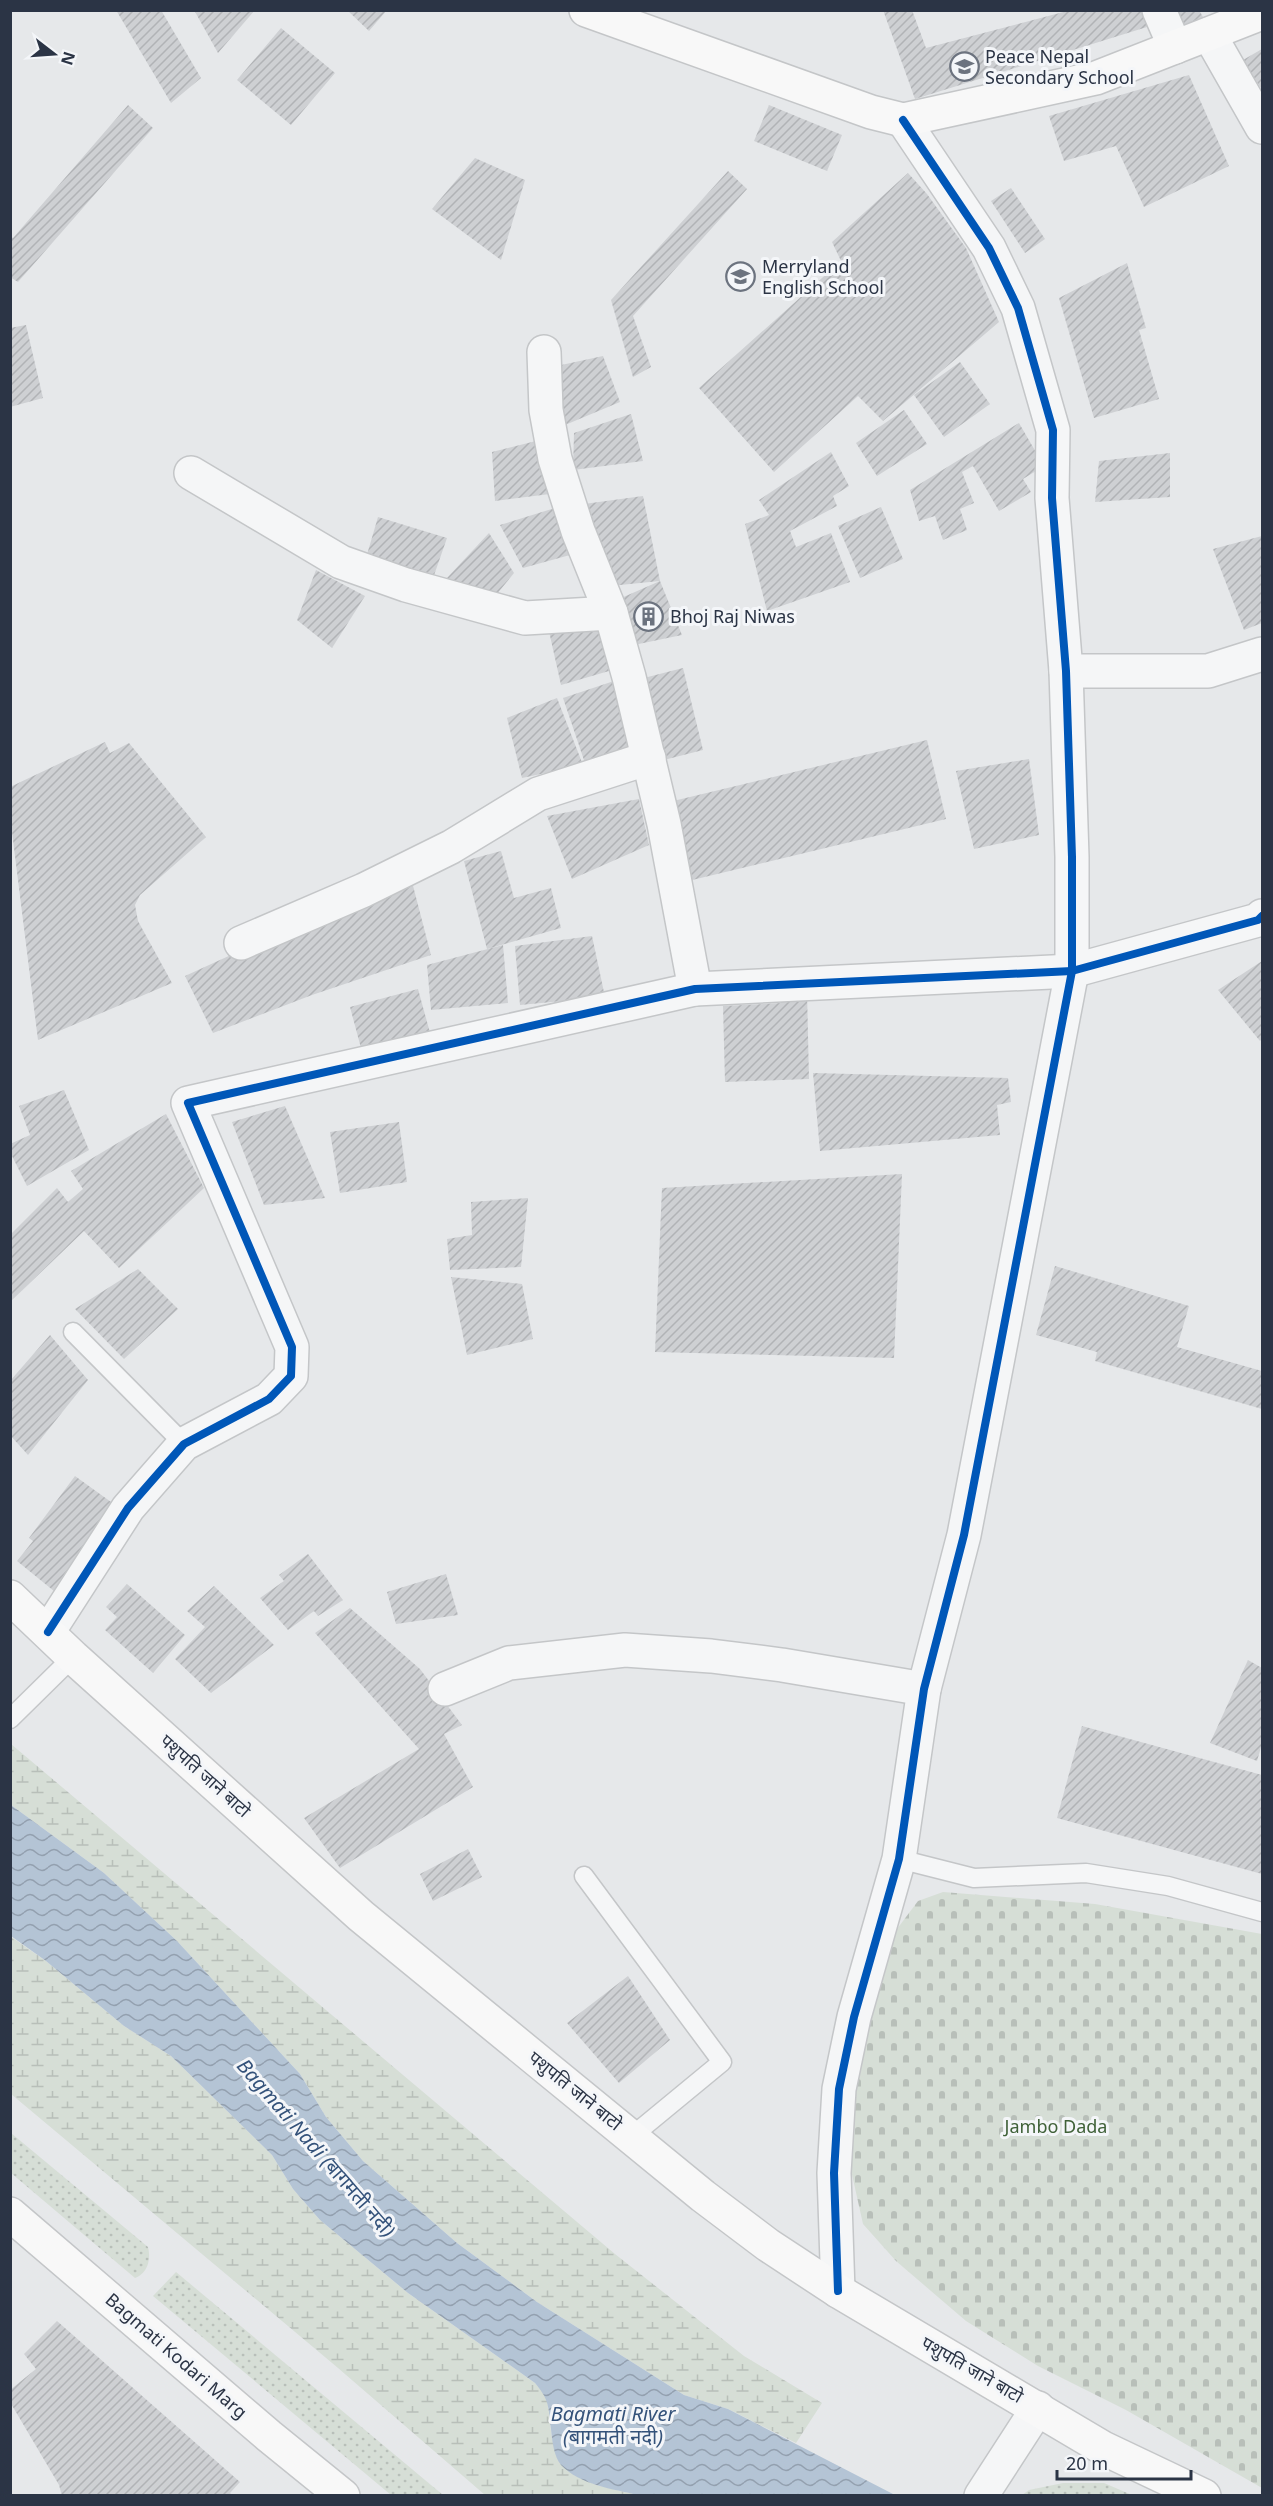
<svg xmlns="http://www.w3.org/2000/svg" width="1273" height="2506" font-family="'Noto Sans','Noto Sans Devanagari',sans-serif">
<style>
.green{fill:url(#green-dots)}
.wetland{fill:url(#wetland-marsh)}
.cemetery{fill:url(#cemetery-stones)}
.water{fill:url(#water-waves)}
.building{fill:url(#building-hatch)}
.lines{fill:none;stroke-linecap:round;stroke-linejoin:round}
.service-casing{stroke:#c4c6c8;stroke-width:21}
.minor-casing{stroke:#c4c6c8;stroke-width:36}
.secondary-casing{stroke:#c4c6c8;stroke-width:36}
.service{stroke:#f5f6f7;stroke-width:18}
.minor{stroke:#f5f6f7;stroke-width:33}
.secondary{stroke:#f8f8f8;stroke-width:33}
.cycleway-casing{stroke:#f4f6f9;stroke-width:11}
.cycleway{stroke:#0057b8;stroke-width:8}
.labels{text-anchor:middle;stroke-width:6;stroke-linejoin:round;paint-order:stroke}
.poi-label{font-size:18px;fill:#2b3445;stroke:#f4f6f9;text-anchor:start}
.street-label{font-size:18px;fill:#2b3445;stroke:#f4f6f9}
.park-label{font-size:18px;fill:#3f6138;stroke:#f4f6f9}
.water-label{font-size:20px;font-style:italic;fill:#34527a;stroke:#f4f6f9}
</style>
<defs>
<pattern id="green-dots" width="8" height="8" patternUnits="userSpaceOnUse" patternTransform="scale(1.5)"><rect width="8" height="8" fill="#d6ded6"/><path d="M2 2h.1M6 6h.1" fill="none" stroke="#b8bfb9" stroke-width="1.8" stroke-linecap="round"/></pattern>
<pattern id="wetland-marsh" width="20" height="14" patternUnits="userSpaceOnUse" patternTransform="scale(1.5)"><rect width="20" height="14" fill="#d6ded6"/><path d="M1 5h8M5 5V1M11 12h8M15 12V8" fill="none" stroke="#b8bfb9"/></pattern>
<pattern id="cemetery-stones" width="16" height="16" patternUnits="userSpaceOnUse" patternTransform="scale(1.5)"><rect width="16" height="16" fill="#d6ded6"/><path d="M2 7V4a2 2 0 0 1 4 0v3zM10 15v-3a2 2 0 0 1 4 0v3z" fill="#b8bfb9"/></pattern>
<pattern id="water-waves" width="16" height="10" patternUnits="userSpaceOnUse" patternTransform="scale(1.5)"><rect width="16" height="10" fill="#b4c4d5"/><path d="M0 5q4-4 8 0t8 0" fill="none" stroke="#93a0af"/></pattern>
<pattern id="building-hatch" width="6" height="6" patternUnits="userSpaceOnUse" patternTransform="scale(1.5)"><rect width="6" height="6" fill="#ced0d3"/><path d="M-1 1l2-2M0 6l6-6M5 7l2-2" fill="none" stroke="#b1b3b6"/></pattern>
</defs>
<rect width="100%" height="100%" fill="#e6e8ea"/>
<g class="green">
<path d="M11,2133L148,2247C151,2259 148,2273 135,2278L11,2173Z"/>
<path d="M176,2272L443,2495H391L153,2296Z"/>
<path d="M1063,2483H1104L1132,2495H1022L1029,2490Z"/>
</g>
<g class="wetland">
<path d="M11,1744L615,2254L744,2356L822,2403L796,2443L728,2409L684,2395L537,2302L457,2243L363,2161L326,2117L300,2074L177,1941L104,1873L11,1805Z"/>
<path d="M10,1936L46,1961L124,2026L171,2056L272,2155L293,2189L320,2220L408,2293L535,2383L547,2397L552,2439L574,2475L596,2485L638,2495H485L338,2368L11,2094Z"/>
</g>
<path class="cemetery" d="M943,1892L1095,1904L1262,1934V2488L1126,2410L1038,2366L966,2321L896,2261L863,2224L851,2170L849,2113L861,2055L894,1933L918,1901Z"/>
<path class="water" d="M11,1805L104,1873L177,1941L300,2074L326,2117L363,2161L457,2243L537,2302L684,2395L728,2409L893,2494L933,2495H638C613,2489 580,2485 561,2465C554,2457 552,2440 551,2429C548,2406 550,2401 535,2383L408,2293L320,2220L293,2189L272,2155L171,2056L124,2026L46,1961L11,1936Z"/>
<g class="building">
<path d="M116,10H161L201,78L171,103Z"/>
<path d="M194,10H255L218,53Z"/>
<path d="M347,10H387L369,31Z"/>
<path d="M883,10H912L926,48L1071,10H1142L1147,27L915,99Z"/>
<path d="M1166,10H1199L1203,17L1177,31Z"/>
<path d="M281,28L335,73L291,125L237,80Z"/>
<path d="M1262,49V90L1243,60Z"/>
<path d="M1189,75L1229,166L1144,207L1116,146L1064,161L1049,116Z"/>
<path d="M128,105L153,128L18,282L10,277V236L13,238Z"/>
<path d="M769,105L842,135L827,171L754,141Z"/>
<path d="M475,158L525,180L501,260L432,209Z"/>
<path d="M728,171L747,189L633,316L651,367L633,377L611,300Z"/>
<path d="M908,173L927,194L966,248L999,322L883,421L858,396L774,472L699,388L841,261L832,242Z"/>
<path d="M1011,188L1045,239L1025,253L991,201Z"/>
<path d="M1127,263L1146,328L1139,330L1159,399L1094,418L1059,298Z"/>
<path d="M26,325L43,398L10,407V328Z"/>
<path d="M603,356L620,402L565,425L552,367Z"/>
<path d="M960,362L990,404L944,437L914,395Z"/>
<path d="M904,410L927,444L877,476L856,443Z"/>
<path d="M631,414L643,461L573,470L574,433Z"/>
<path d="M1019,423L1044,466L1023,479L1031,492L999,511L973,466L962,472L974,503L960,509L967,530L943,540L935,516L919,521L910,490Z"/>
<path d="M540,440L550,494L495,501L492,452Z"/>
<path d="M831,452L849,486L833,496L837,506L790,531L796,547L831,533L850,582L767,611L745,524L769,515L759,500Z"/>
<path d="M1170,453V497L1095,502L1099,461Z"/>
<path d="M643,496L660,581L610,586L584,504Z"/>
<path d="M881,507L903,559L860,578L838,526Z"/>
<path d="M555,508L570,555L523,568L500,525Z"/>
<path d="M378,517L447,538L432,581L366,558Z"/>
<path d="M489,533L514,573L487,606L446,579Z"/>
<path d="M1262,536V623L1244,630L1213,549Z"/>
<path d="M316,570L365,596L332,648L297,620Z"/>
<path d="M660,581L682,635L629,646L619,599Z"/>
<path d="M546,618L600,624L609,671L561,685Z"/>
<path d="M683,668L703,750L656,762L636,680Z"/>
<path d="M620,679L644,749L587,769L563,698Z"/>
<path d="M557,698L583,765L522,778L507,718Z"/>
<path d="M927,740L946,819L688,881L669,802Z"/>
<path d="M105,742L110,753L129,743L206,837L140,895L135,905L138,921L172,983L38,1040L10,816V787Z"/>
<path d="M1029,759L1039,835L974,849L956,771Z"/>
<path d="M639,799L649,845L572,879L547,816Z"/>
<path d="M501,851L514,898L551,888L561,928L487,949L464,861Z"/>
<path d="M411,878L431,955L312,995L213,1033L185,976L292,927Z"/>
<path d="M592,936L605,997L520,1005L515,946Z"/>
<path d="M503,945L508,1003L431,1010L427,965Z"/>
<path d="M1262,961V1039L1260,1041L1218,990Z"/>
<path d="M418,989L432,1040L361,1048L350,1007Z"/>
<path d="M807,991L809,1079L725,1082L723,1006L781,1003L780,992Z"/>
<path d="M813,1073L1008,1078L1011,1102L997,1105L1000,1135L820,1151Z"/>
<path d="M64,1090L89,1150L27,1186L10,1152V1144L30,1135L19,1106Z"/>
<path d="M285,1106L325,1198L264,1205L232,1122Z"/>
<path d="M166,1114L204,1188L119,1268L84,1231L10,1302V1235L57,1188L68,1202L83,1189L71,1171Z"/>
<path d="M399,1122L407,1182L340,1193L330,1132Z"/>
<path d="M902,1174L894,1358L655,1352L662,1188Z"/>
<path d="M528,1198L521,1267L450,1270L447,1239L472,1235L471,1202Z"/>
<path d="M1055,1266L1189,1306L1177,1347L1262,1371V1409L1095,1361L1097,1352L1036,1335Z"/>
<path d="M138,1269L178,1309L124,1359L75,1309Z"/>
<path d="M451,1277L522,1284L533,1339L467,1355Z"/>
<path d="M50,1335L88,1380L28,1455L10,1435V1381Z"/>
<path d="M75,1476L118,1507L65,1600L17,1561L33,1541L29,1538Z"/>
<path d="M308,1554L343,1600L318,1616L314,1611L288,1630L260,1598L284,1581L279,1575Z"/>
<path d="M446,1574L458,1615L396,1624L387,1592Z"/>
<path d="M127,1584L185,1635L153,1673L105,1630L117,1617L106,1607Z"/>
<path d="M214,1586L274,1645L211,1693L175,1659L205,1627L187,1611Z"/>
<path d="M350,1608L420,1669L462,1725L444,1734L473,1787L340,1868L304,1818L419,1749L315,1633Z"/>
<path d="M1248,1660L1262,1668V1744L1257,1761L1210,1743Z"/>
<path d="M1082,1726L1262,1775V1874L1057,1818Z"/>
<path d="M468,1849L482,1877L433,1901L420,1874Z"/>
<path d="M628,1976L670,2040L619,2083L567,2023Z"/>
<path d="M57,2321L240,2482L230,2493L233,2496H62L59,2485L10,2402V2390L36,2369L24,2354Z"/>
</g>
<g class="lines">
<defs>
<g id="service">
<path d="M73,1332L184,1444"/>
<path d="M10,1719L73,1657"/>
<path d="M899,1859L974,1878L1086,1873L1168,1886L1262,1912"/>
<path d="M584,1876L722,2062L631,2137"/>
</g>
<g id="minor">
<path d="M1159,10L1175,47"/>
<path d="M1209,34L1262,127"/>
<path d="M544,352L546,410L555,459L578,531L611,613L629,677L664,824L695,989"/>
<path d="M191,473L341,562L406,585L525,618L611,613"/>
<path d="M1066,671H1208L1262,654"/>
<path d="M241,943L364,890L451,847L538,794L649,758"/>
<path d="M48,1632L128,1508L184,1444L269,1399L291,1376L292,1347L188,1103L695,989L1072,971L1258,920L1262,916"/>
<path d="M445,1689L509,1663L625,1650L711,1656L782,1665L924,1689"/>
<path d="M838,2291L834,2173L839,2089L854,2017L899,1859L924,1689L964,1535L1072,971V857L1066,671L1052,498L1053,430L1018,308L989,248L903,120"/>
<path d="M981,2496L1038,2408"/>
</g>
<g id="secondary">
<path d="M586,10L871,112L903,120L1096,78L1262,13"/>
<path d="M10,1597L73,1657L361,1916L703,2196L768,2245L838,2291L1103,2448L1204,2496"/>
<path d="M10,2214L269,2436L343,2496"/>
</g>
</defs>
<use href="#service" class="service-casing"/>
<use href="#minor" class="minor-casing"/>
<use href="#secondary" class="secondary-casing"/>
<use href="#service" class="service"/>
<use href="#minor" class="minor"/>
<use href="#secondary" class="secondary"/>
<defs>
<g id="cycleway">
<path d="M48,1632L128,1508L184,1444L269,1399L291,1376L292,1347L188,1103L695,989L1072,971L1258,920L1262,916"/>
<path d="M838,2291L834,2173L839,2089L854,2017L899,1859L924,1689L964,1535L1072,971V857L1066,671L1052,498L1053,430L1018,308L989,248L903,120"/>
</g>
</defs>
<use href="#cycleway" class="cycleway-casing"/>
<use href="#cycleway" class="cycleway"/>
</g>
<defs>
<symbol id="school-ring" viewBox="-11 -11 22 22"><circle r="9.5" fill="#f4f6f9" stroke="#6c737f" stroke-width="1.5"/><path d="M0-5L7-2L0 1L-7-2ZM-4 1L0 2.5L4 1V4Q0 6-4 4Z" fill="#6c737f"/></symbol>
<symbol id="building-ring" viewBox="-11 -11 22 22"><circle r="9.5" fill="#f4f6f9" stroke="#6c737f" stroke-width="1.5"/><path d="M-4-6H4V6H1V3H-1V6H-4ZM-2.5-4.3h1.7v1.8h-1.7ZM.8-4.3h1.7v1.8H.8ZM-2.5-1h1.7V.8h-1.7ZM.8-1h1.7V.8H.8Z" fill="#6c737f"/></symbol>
</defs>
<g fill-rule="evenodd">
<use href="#school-ring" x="948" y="50" width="33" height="33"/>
<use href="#school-ring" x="724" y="260" width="33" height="33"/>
<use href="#building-ring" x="632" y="600" width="33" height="33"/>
</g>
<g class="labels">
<g class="poi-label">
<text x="985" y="63">Peace Nepal<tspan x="985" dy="21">Secondary School</tspan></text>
<text x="762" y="273">Merryland<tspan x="762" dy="21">English School</tspan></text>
<text x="670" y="623">Bhoj Raj Niwas</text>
</g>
<g class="street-label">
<text transform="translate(205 1776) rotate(42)" y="6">पशुपति जाने बाटो</text>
<text transform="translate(575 2091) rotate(39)" y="6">पशुपति जाने बाटो</text>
<text transform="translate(176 2356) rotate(41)" y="6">Bagmati Kodari Marg</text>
<text transform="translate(972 2370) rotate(30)" y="6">पशुपति जाने बाटो</text>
</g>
<g class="park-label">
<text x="1056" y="2133">Jambo Dada</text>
</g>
<g class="water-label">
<text transform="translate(316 2148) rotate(49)" y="7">Bagmati Nadi (बागमती नदी)</text>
<text x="613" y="2421">Bagmati River<tspan x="613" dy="23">(बागमती नदी)</tspan></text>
</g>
</g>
<rect width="1273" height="2506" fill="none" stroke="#2b3445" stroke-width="24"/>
<g transform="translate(54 54) rotate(107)" stroke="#f4f6f9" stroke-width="4.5" paint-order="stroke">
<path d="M0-4.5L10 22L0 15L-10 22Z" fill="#2b3445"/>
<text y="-9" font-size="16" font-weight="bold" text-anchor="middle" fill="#2b3445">N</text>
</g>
<path d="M1057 2470v9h134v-9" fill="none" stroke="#2b3445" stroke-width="3"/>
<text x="1066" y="2470" font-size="18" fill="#2b3445" stroke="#f4f6f9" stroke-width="4.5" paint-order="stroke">20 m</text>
</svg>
